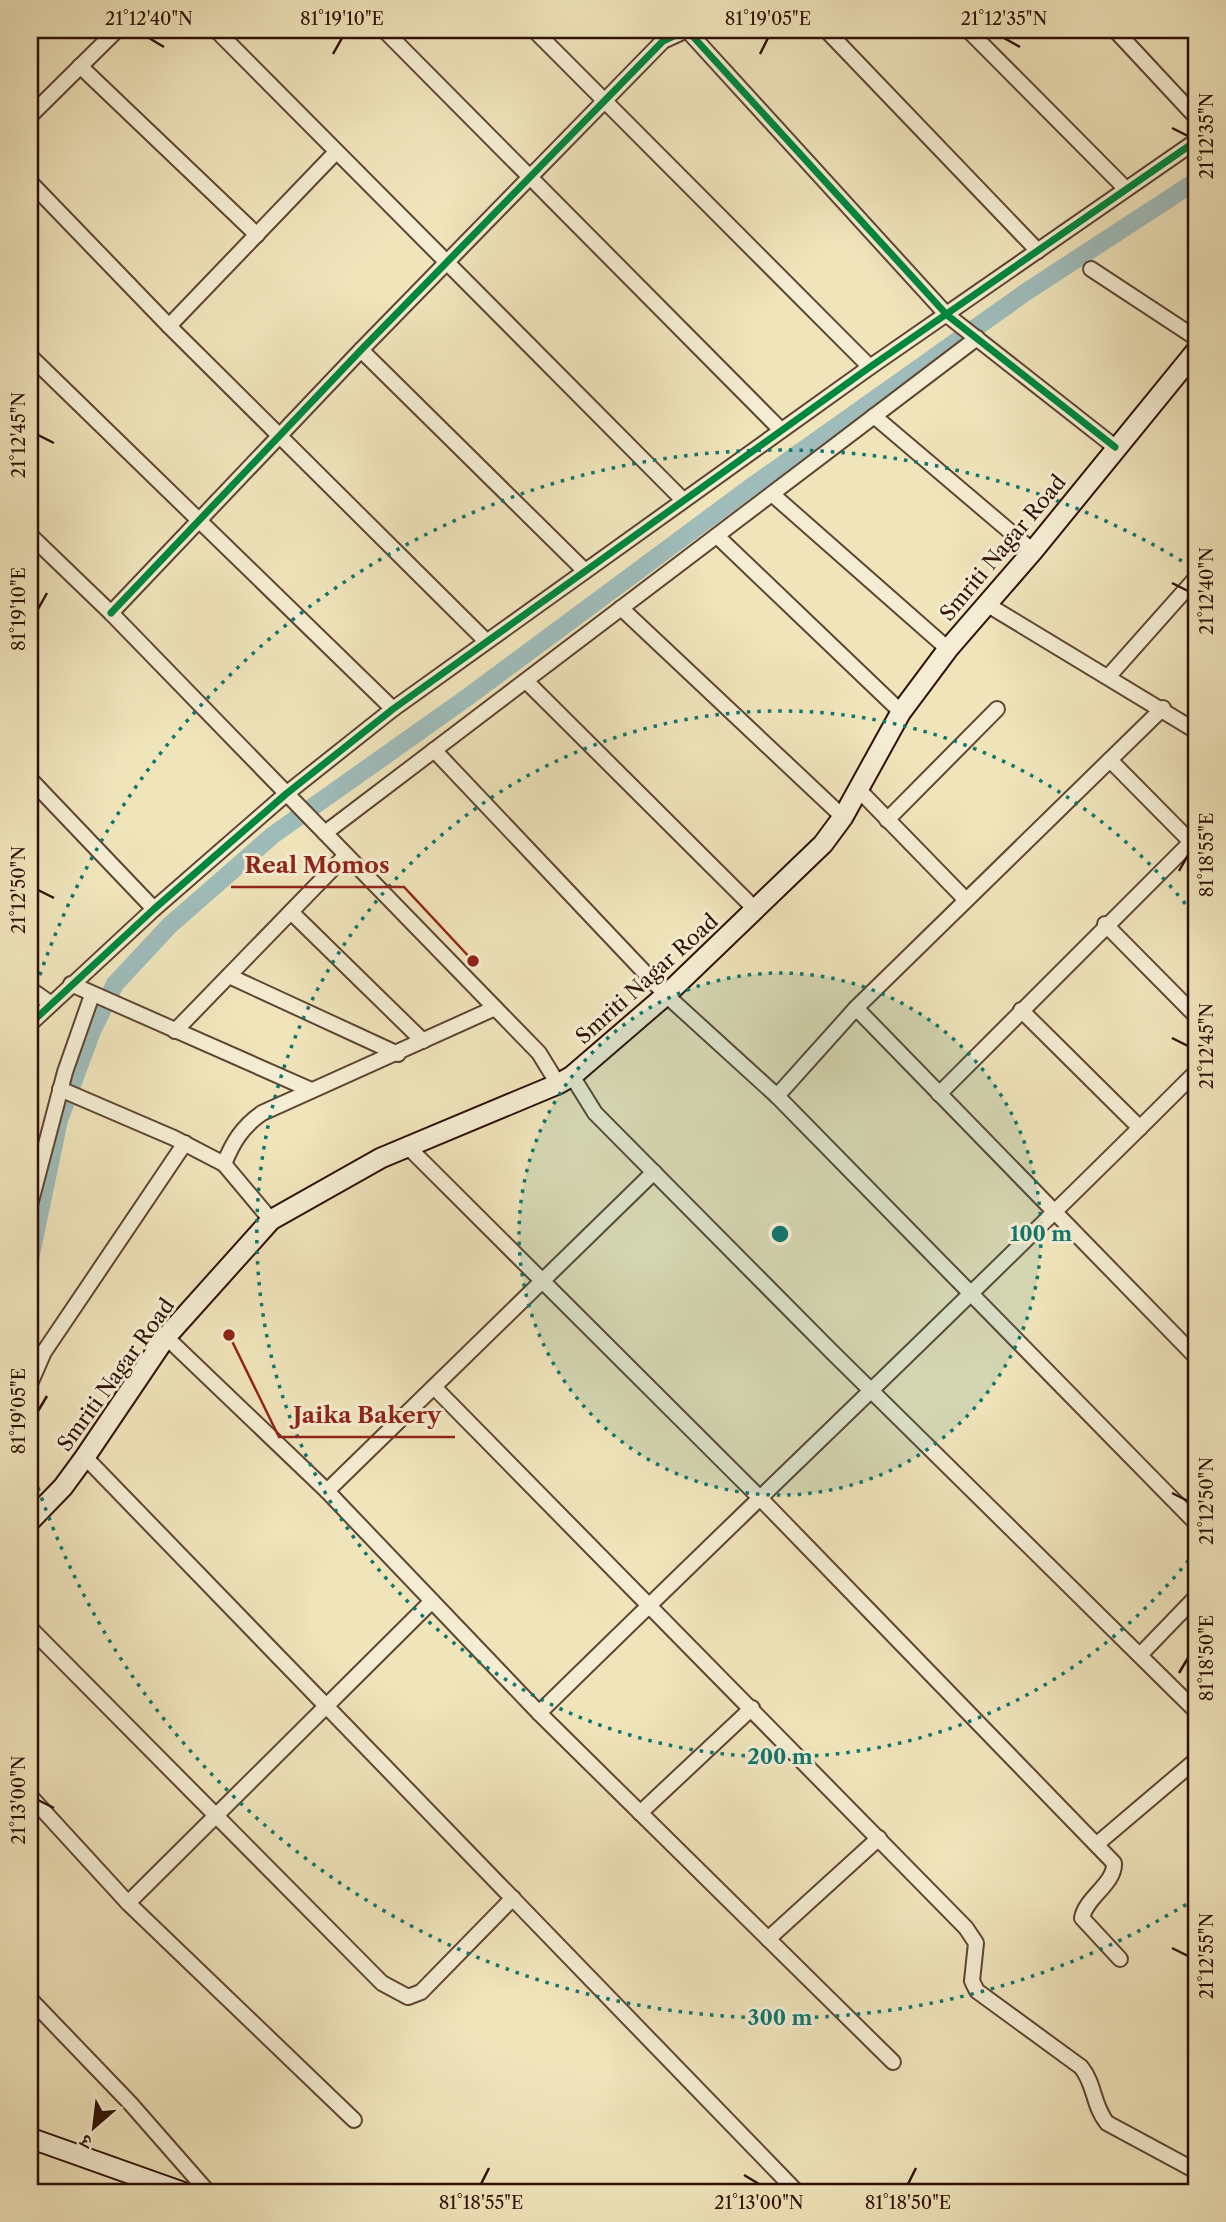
<svg xmlns="http://www.w3.org/2000/svg" width="1226" height="2222" font-family="'Libre Caslon Text','Noto Serif Devanagari',serif">
<style>
.lines{fill:none;stroke-linecap:round;stroke-linejoin:round}
.canal{stroke:#9fbcba;stroke-width:18}
.minor-casing{stroke:#5e4532;stroke-width:18}
.secondary-casing{stroke:#2e1005;stroke-width:23}
.minor{stroke:#f5edd3;stroke-width:14}
.secondary{stroke:#f5edd3;stroke-width:19}
.cycleway-casing{stroke:#f5edd3;stroke-width:11}
.cycleway{stroke:#00873e;stroke-width:7}
.ticks{fill:none;stroke:#2e1005;stroke-width:2.5}
.ring{fill:none;stroke:#0f766e;stroke-width:3.5;stroke-dasharray:3.5 7}
.labels{text-anchor:middle;stroke-width:6;stroke-linejoin:round;paint-order:stroke}
.street-label{font-size:21px;fill:#2e1005;stroke:#f5edd3}
.centre{fill:#0f766e;stroke:#f5edd3;stroke-width:3.5}
.ring-label{font-size:21px;text-anchor:middle;font-weight:bold;fill:#0f766e;stroke:#f5edd3;stroke-width:6;stroke-linejoin:round;paint-order:stroke}
.leader{fill:none;stroke:#8f2418;stroke-width:2.5}
.callout-dot{fill:#8f2418;stroke:#f5edd3;stroke-width:2.5}
.callout-label{font-size:23px;text-anchor:middle;font-weight:bold;fill:#8f2418;stroke:#f5edd3;stroke-width:6;stroke-linejoin:round;paint-order:stroke}
.neatline{fill:none;stroke:#2e1005;stroke-width:2.5}
.ticks-label{font-size:18px;text-anchor:middle;fill:#2e1005}
</style>
<rect width="100%" height="100%" fill="#f0e4bb"/>
<filter id="stains"><feTurbulence type="fractalNoise" baseFrequency=".00286" numOctaves="4"/><feColorMatrix values="0 0 0 0 .2 0 0 0 0 .09 0 0 0 0 .02 0 0 0 .5 -.17"/></filter>
<radialGradient id="worn" r=".72"><stop offset=".6" stop-color="#630" stop-opacity="0"/><stop offset="1" stop-color="#630" stop-opacity=".3"/></radialGradient>
<g class="lines">
<path class="canal" d="M30,1259L59,1120L92,1031L115,984L170,925L273,835L465,699L751,487L1026,292L1196,181"/>
<defs>
<g id="minor">
<path d="M216,30L683,500"/>
<path d="M384,30L781,430"/>
<path d="M534,30L870,367"/>
<path d="M826,30L1038,251"/>
<path d="M968,30L1126,189"/>
<path d="M1115,30L1196,117"/>
<path d="M80,66L257,235"/>
<path d="M30,116L117,30"/>
<path d="M30,182L169,326L486,641"/>
<path d="M1091,269L1196,338"/>
<path d="M169,326L336,152"/>
<path d="M361,350L585,571"/>
<path d="M30,356L393,709"/>
<path d="M874,416L1033,551"/>
<path d="M772,494L948,649"/>
<path d="M30,535L111,613L539,1053L558,1084"/>
<path d="M717,536L901,712"/>
<path d="M988,605L1196,731"/>
<path d="M621,608L843,817"/>
<path d="M111,613L361,350L663,41L687,30L947,315L1115,447"/>
<path d="M1108,677L1196,578"/>
<path d="M526,681L756,910"/>
<path d="M434,750L666,995L777,1096L1196,1523"/>
<path d="M1110,760L1196,847"/>
<path d="M30,779L154,909"/>
<path d="M858,789L966,900"/>
<path d="M887,820L997,709"/>
<path d="M325,833L977,338"/>
<path d="M291,912L423,1041"/>
<path d="M1105,924L1196,1016"/>
<path d="M229,976L398,1054"/>
<path d="M71,984L311,1090"/>
<path d="M30,989L50,1003"/>
<path d="M856,1008L1196,1357"/>
<path d="M1021,1010L1140,1128"/>
<path d="M30,1024L154,909L286,794L393,709L870,367L1196,141"/>
<path d="M175,1031L346,855"/>
<path d="M572,1076L595,1113L832,1352L1196,1711"/>
<path d="M60,1089L174,1138L224,1164L271,1220"/>
<path d="M939,1094L1196,837"/>
<path d="M777,1096L856,1008L1163,708"/>
<path d="M407,1146L759,1497L1114,1863C1115,1884 1086,1897 1082,1918L1120,1959"/>
<path d="M224,1164C233,1142 242,1127 262,1113L495,1008"/>
<path d="M30,1205L65,1072L92,995"/>
<path d="M166,1337L327,1491L539,1713L893,2062"/>
<path d="M30,1384L44,1352L185,1143"/>
<path d="M434,1387L966,1928L976,1943L972,1981L977,1991L1081,2067C1095,2084 1093,2106 1107,2123L1196,2171"/>
<path d="M85,1457L797,2192"/>
<path d="M327,1491L654,1172"/>
<path d="M30,1628L382,1983L408,1997L421,1992L513,1898"/>
<path d="M1140,1655L1196,1597"/>
<path d="M539,1713C757,1499 980,1288 1196,1072"/>
<path d="M30,1796L128,1903L354,2120"/>
<path d="M640,1813L752,1708"/>
<path d="M1097,1844L1196,1760"/>
<path d="M128,1903L432,1601"/>
<path d="M768,1939L879,1838"/>
<path d="M30,1999L130,2103L208,2192"/>
</g>
<g id="secondary">
<path d="M30,1521L63,1487L85,1457L166,1337L271,1220L381,1158L558,1084L572,1076L666,995L823,844L843,817L901,712L948,649L1033,551L1196,351"/>
<path d="M30,2138L182,2192"/>
</g>
</defs>
<use href="#minor" class="minor-casing"/>
<use href="#secondary" class="secondary-casing"/>
<use href="#minor" class="minor"/>
<use href="#secondary" class="secondary"/>
<defs>
<g id="cycleway">
<path d="M111,613L361,350L663,41L687,30L947,315L1115,447"/>
<path d="M30,1024L154,909L286,794L393,709L870,367L1196,141"/>
</g>
</defs>
<use href="#cycleway" class="cycleway-casing"/>
<use href="#cycleway" class="cycleway"/>
</g>
<path class="ticks" d="M149,38L164,47M1004,38L1020,47M333,54L342,38M760,54L768,38M1172,128L1188,136M38,435L54,443M1172,583L1188,591M38,609L47,593M1179,871L1188,855M38,890L54,898M1172,1038L1188,1046M38,1411L47,1396M1172,1493L1188,1501M1179,1673L1188,1658M38,1800L54,1808M1172,1948L1188,1956M744,2175L759,2184M481,2184L489,2168M908,2184L916,2168"/>
<circle cx="780" cy="1234" r="261" fill="#0f766e" fill-opacity=".12"/>
<g class="ring">
<circle cx="780" cy="1234" r="261"/>
<path d="M1195 1552A523 523 0 1 1 1195 916"/>
<path d="M1195 1899A784 784 0 0 1 30 1463M30 1005A784 784 0 0 1 1195 569"/>
</g>
<g class="labels">
<g class="street-label">
<text transform="translate(1003 548) rotate(-50)" y="7">Smriti Nagar Road</text>
<text transform="translate(647 979) rotate(-42)" y="7">Smriti Nagar Road</text>
<text transform="translate(116 1375) rotate(-54)" y="7">Smriti Nagar Road</text>
</g>
</g>
<circle cx="780" cy="1234" r="10" class="centre"/>
<g class="ring-label">
<text x="1041" y="1241">100 m</text>
<text x="780" y="1764">200 m</text>
<text x="780" y="2025">300 m</text>
</g>
<path class="leader" d="M473 961L404 887H231M229 1335L279 1437H455"/>
<g class="callout-dot">
<circle cx="473" cy="961" r="7"/>
<circle cx="229" cy="1335" r="7"/>
</g>
<g class="callout-label">
<text x="317" y="873">Real Momos</text>
<text x="367" y="1423">Jaika Bakery</text>
</g>
<rect width="1226" height="2222" fill="none" stroke="#f0e4bb" stroke-width="77"/>
<g transform="translate(94 2127) rotate(208)" stroke="#f5edd3" stroke-width="5" paint-order="stroke">
<path d="M0-5L12 26L0 18L-12 26Z" fill="#2e1005"/>
<text y="-10" font-size="19" font-weight="bold" text-anchor="middle" fill="#2e1005">उ</text>
</g>
<rect x="38" y="38" width="1150" height="2146" class="neatline"/>
<g class="ticks-label">
<text x="149" y="25">21°12'40"N</text>
<text x="342" y="25">81°19'10"E</text>
<text x="768" y="25">81°19'05"E</text>
<text x="1004" y="25">21°12'35"N</text>
<text transform="translate(1207 136) rotate(-90)" y="6">21°12'35"N</text>
<text transform="translate(19 435) rotate(-90)" y="6">21°12'45"N</text>
<text transform="translate(1207 591) rotate(-90)" y="6">21°12'40"N</text>
<text transform="translate(19 609) rotate(-90)" y="6">81°19'10"E</text>
<text transform="translate(1207 855) rotate(-90)" y="6">81°18'55"E</text>
<text transform="translate(19 890) rotate(-90)" y="6">21°12'50"N</text>
<text transform="translate(1207 1046) rotate(-90)" y="6">21°12'45"N</text>
<text transform="translate(19 1411) rotate(-90)" y="6">81°19'05"E</text>
<text transform="translate(1207 1501) rotate(-90)" y="6">21°12'50"N</text>
<text transform="translate(1207 1658) rotate(-90)" y="6">81°18'50"E</text>
<text transform="translate(19 1800) rotate(-90)" y="6">21°13'00"N</text>
<text transform="translate(1207 1956) rotate(-90)" y="6">21°12'55"N</text>
<text x="481" y="2209">81°18'55"E</text>
<text x="759" y="2209">21°13'00"N</text>
<text x="908" y="2209">81°18'50"E</text>
</g>
<rect width="100%" height="100%" filter="url(#stains)"/>
<rect width="100%" height="100%" fill="url(#worn)"/>
</svg>
